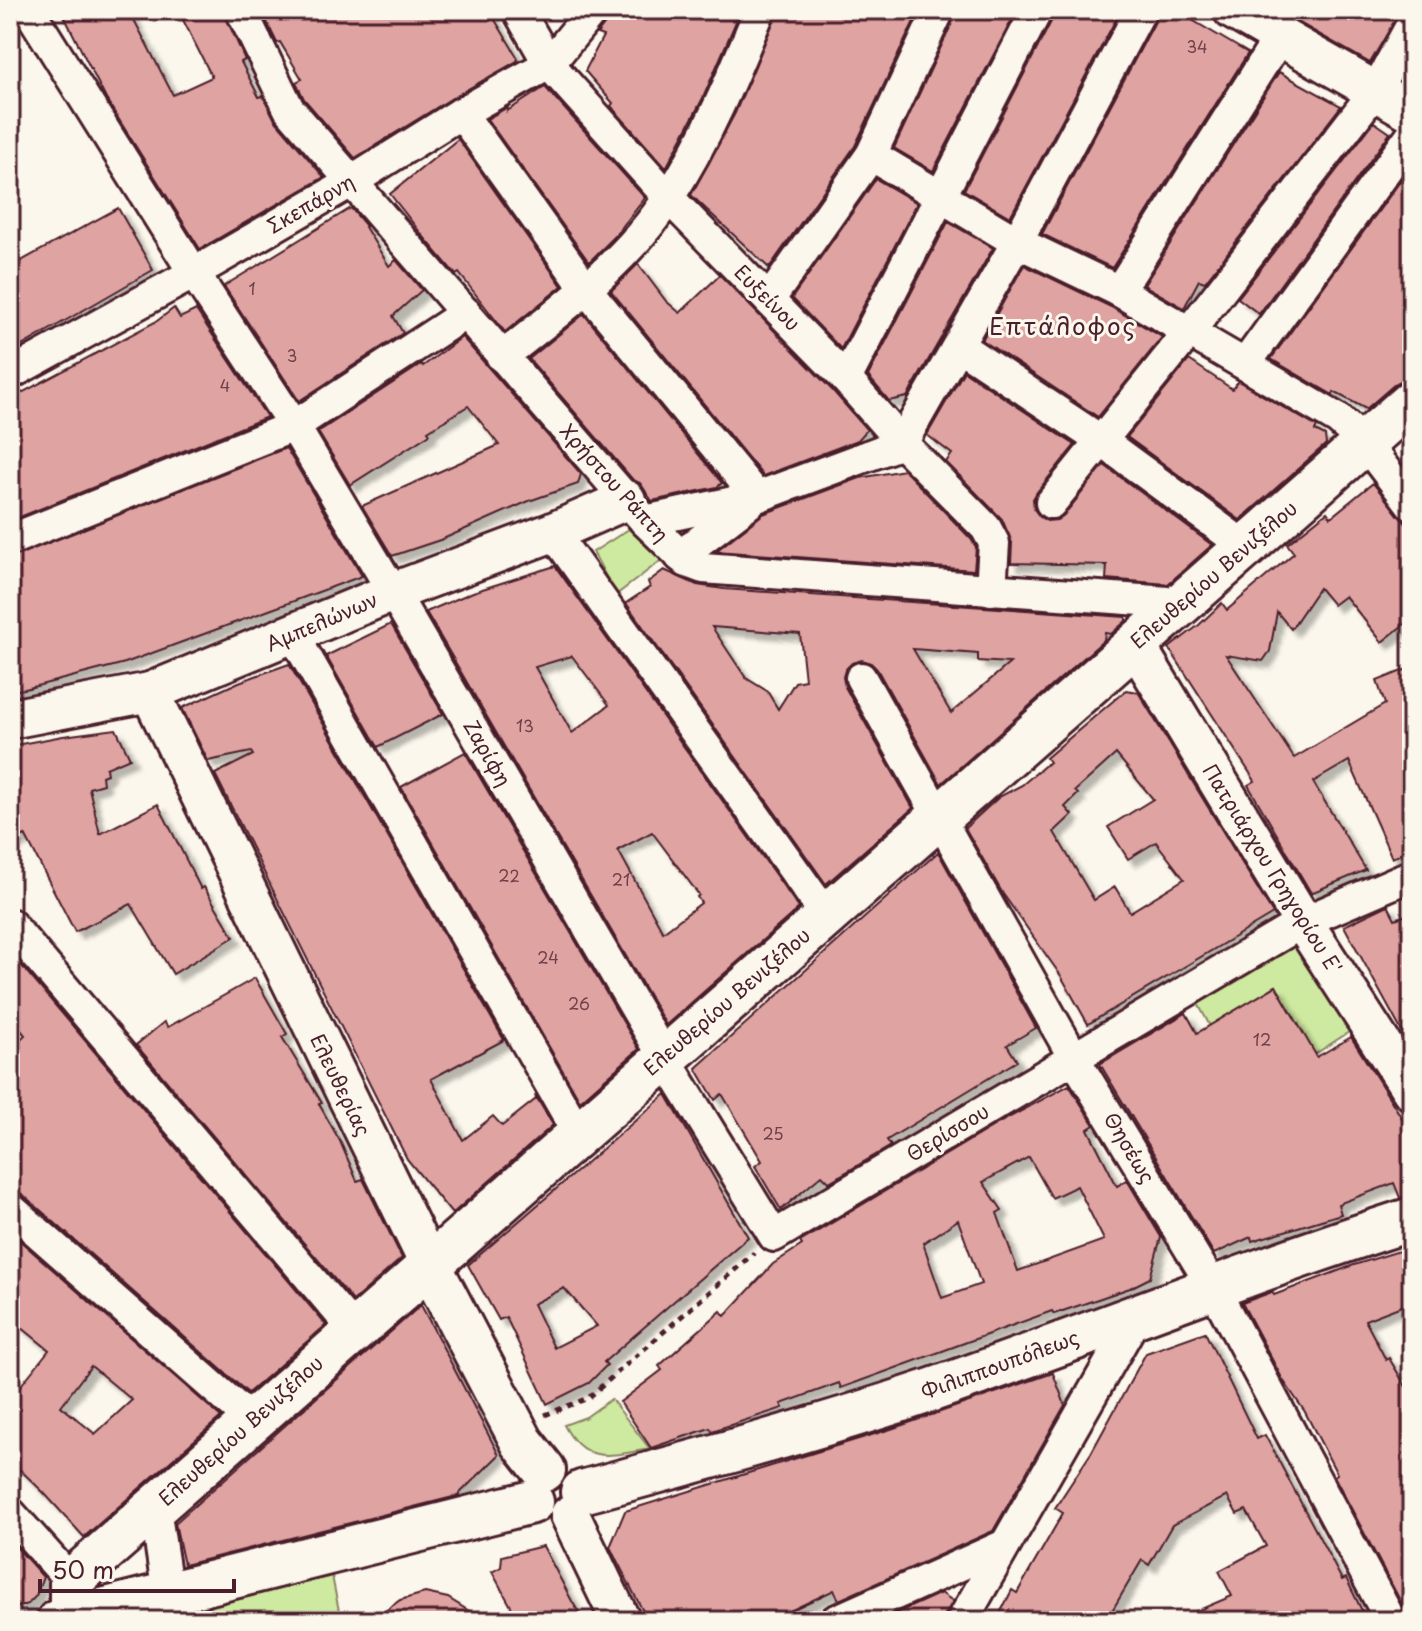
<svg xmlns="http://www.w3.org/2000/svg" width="1422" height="1631" font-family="'Playpen Sans',sans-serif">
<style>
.green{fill:#cee9a0;stroke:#8c8466;stroke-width:2}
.building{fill:#dfa4a2;stroke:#4a1f2b;stroke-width:2;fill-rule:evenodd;filter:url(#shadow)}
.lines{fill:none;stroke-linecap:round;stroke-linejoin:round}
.minor-casing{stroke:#4a1f2b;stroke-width:36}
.tertiary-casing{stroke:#4a1f2b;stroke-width:44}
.secondary-casing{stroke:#4a1f2b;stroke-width:48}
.path{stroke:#4a1f2b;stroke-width:5;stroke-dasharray:6 6;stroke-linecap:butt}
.minor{stroke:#fbf7ec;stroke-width:30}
.tertiary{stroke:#fbf7ec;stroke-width:38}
.secondary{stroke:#fbf7ec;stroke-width:42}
.labels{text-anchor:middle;stroke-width:6;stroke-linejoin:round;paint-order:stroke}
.number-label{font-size:16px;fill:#6f4049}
.street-label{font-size:20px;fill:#4a1f2b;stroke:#fbf7ec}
.quarter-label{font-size:24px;letter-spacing:2px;fill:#4a1f2b;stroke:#fbf7ec}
</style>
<defs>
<filter id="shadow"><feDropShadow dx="7" dy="7" stdDeviation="2" flood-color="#0004"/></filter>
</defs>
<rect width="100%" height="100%" fill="#fbf7ec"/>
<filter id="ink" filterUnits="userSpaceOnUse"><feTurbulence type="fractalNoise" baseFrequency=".0125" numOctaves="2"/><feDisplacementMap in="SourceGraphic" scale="16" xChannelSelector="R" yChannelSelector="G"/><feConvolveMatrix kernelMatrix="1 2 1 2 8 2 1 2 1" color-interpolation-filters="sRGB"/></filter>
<g filter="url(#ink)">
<g class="green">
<path d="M629,529L663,559L616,595L593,552Z"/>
<path d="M1298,943L1349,1032L1315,1054L1276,986L1210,1026L1196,1000Z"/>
<path d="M611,1399L650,1449C612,1455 585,1466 564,1425L586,1417Z"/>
<path d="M332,1576L341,1621H180L179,1614Z"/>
</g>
<g class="building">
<path d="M61,10H129L173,95L212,77L178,10H223L245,60L241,62L259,97L263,96L275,120L324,177L200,249L106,99Z"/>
<path d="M261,10H489L518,58L517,61L452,98L355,158L304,99L296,82L302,79L280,42L277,43Z"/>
<path d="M611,10H741L703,98L666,168L611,106L613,103L585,71L603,36L597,34L607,21Z"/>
<path d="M778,10H901L916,17L855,146L769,268L691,195L735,113Z"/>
<path d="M958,10H1017L933,171L894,148Z"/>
<path d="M1055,10H1121L1010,217L964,190L1053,18Z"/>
<path d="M1159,10H1175L1248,53L1112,268L1042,234L1157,18Z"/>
<path d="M1277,10H1401L1370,63Z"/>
<path d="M1279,72L1341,106L1205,282L1199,280L1184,308L1144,285Z"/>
<path d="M545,87L645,198L614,237L589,262L487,119L508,107L507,111Z"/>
<path d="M1374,122L1390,133L1259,314L1238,298Z"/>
<path d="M458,139L562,286L505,332L459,273L456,275L423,236L390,194Z"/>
<path d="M1412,165V376L1396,383L1366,409L1334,392L1333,395L1271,359Z"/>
<path d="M876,179L917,203L841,349L792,298Z"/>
<path d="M118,208L153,270L18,348L10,334V267Z"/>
<path d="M351,208L366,226L365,227L389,266L396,260L422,290L393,316L403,333L299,401L224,286Z"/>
<path d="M948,222L993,248L907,397L889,401L868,376Z"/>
<path d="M638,264L666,301L680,313L720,275L833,391L867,430L858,440L763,476L611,291Z"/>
<path d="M1024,265L1111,307L1162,337L1098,417L982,340Z"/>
<path d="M174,308L180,318L196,310L267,417L10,521V399L157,321Z"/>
<path d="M584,314L722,483L717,487L652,501L640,483L633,480L529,359Z"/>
<path d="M462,337L581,474L578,484L529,501L443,539L392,556L362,506L499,445L468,406L428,431L430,434L350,485L318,432L422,364L423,366Z"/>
<path d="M1189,360L1232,389L1238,381L1317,427L1315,431L1325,436L1326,444L1240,520L1127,437Z"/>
<path d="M964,371L1075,445L1037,492L1033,499L1034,509L1040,517L1047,521L1057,520L1064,515L1104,465L1212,545L1168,584L1106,579L1107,565L1011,563L1012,543L1002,519L946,462L952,454L927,435Z"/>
<path d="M286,448L362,576L125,663L25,689L10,691V558Z"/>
<path d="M904,470L971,539L976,547L974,570L716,551L763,514L860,478Z"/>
<path d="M1373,483L1412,531V618L1382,642L1345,596L1333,605L1319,588L1291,629L1277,612L1270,651L1263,661L1226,655L1294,758L1385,704L1377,681L1412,667V849L1392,858L1349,761L1313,782L1366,870L1311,893L1248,785L1255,781L1169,648L1199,625L1222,603L1227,610L1294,553L1287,544L1327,512L1331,517Z"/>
<path d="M555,566L799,908L666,1025L426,612L473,592ZM572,656L609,705L572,733L535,667ZM652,832L699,895L697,897L701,903L663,932L618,850Z"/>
<path d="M664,570L697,585L724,589L1126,617V621L1111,634L1105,633L1104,640L941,784L877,669L871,663L862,660L852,663L845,670L843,677L845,687L913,808L826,884L626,603L650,587L648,582ZM712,627L800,634L805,680L795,682L778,709L767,691L746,678ZM913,649L978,654V661L1010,663L951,713Z"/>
<path d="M391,624L443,714L378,747L326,656Z"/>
<path d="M289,664L504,1040L431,1079L463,1140L493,1116L502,1126L536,1099L535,1095L553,1125L452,1214L407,1159L215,774L253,755L251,752L208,761L182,708L239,682Z"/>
<path d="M1126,690L1138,692L1273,914L1088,1024L1061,976L1003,894L965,828L999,797L1022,785L1049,762L1046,758ZM1116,754L1153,799L1108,827L1128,859L1156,842L1184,879L1130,912L1115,887L1094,900L1054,832L1072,815L1065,807L1078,794L1075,791Z"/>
<path d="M116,729L130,758L106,768L107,774L102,776L103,784L89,788L100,834L158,804L201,889L204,887L234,937L173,974L131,904L75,932L25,835L10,844V746L63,736Z"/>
<path d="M465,752L639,1049L580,1101L401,787Z"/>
<path d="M938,852L1036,1028L1007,1045L1017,1061L887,1140L891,1146L829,1182L822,1175L781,1210L755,1166L762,1161L722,1094L715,1100L696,1068Z"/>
<path d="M1388,905L1395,919L1412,913V1050L1344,926Z"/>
<path d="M10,952L326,1325L248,1393L22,1194L10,1190V1049L25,1035L10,1017Z"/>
<path d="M255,978L287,1034L282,1037L322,1103L319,1104L340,1141L357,1181L363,1179L402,1258L353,1301L136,1045L164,1022L168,1027Z"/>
<path d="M1276,986L1317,1057L1351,1037L1412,1134V1196L1400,1198L1394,1183L1338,1204L1341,1214L1252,1241L1251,1237L1214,1254L1100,1064L1186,1013L1197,1033Z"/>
<path d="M1069,1085L1094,1125L1088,1129L1117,1186L1127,1180L1161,1237L1150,1278L1130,1288L1054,1314L1052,1311L841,1388L839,1383L781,1404L783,1408L712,1431L710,1428L651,1448L620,1402L662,1370L659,1366L721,1311L725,1316L773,1264L802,1245L800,1242L997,1124ZM1029,1157L1052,1198L1077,1186L1104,1240L1018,1271L997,1213L1002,1210L983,1182ZM958,1220L981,1284L942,1298L923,1243Z"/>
<path d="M666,1094L748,1237L604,1362L607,1365L589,1383L547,1404L506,1317L499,1320L468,1265ZM564,1288L597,1326L554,1348L533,1304Z"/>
<path d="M10,1232L221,1417L84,1537L44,1493L10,1460V1399L49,1350L10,1318ZM91,1366L132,1400L95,1434L61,1406Z"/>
<path d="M1412,1247V1302L1365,1320L1386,1360L1389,1358L1412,1397L1411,1621L1334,1476L1337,1474L1305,1412L1283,1380L1242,1303L1272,1292L1274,1295L1354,1265Z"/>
<path d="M421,1305L499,1455L457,1496L184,1565L175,1523Z"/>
<path d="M1205,1332L1257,1439L1265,1435L1342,1580L1346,1578L1367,1621H1173L1232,1596L1219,1571L1266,1546L1246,1510L1237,1514L1227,1496L1172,1525L1149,1565L1142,1560L1106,1621H996L1012,1590L1017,1593L1063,1513L1055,1508L1091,1453L1146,1353Z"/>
<path d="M1053,1373L1065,1405L993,1531L839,1600L834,1590L779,1616L781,1621H648L610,1547L625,1511L891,1429Z"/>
<path d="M10,1540L43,1577L36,1596L28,1604L10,1609Z"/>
<path d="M543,1546L572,1601L584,1621H519L492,1572L501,1567L502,1556Z"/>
<path d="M425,1593L448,1598L485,1621H372L400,1600Z"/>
<path d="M941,1593L953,1601L941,1621H887L888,1617Z"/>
</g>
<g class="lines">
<defs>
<g id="minor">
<path d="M29,10L194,273L294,426L393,592L664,1057L774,1236L1303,922L1412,875"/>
<path d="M241,10L289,109L645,521L687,562L703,568L1182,603"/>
<path d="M518,10L549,64L669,198L846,379L902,443L986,528L994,543L991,590"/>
<path d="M461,113L587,290L757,497"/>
<path d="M871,155L1017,242L1119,291L1338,419L1364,442L1412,505"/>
<path d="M1119,291L1281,35"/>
<path d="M769,300L871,155L939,10"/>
<path d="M959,346L1103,442L1246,547"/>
<path d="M502,357C562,309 627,262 669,197C707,139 734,73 760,10"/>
<path d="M1246,363L1412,134"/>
<path d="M10,374L194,273L351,182L461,113L549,64L593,10"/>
<path d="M846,379L1037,10"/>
<path d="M1051,503L1189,332L1376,90L1412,24"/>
<path d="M645,521L757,497L902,443L1017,242L1141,10"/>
<path d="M553,532L826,915"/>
<path d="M10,540L294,426L466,313"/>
<path d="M680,556L749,503"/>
<path d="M293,634L578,1133"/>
<path d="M861,678L1074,1058L1213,1287L1391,1621"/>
<path d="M10,924L354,1330"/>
<path d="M10,1208L252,1421"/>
<path d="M155,1508L172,1621"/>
<path d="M10,1513L71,1581"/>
<path d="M835,1621L1005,1545"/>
<path d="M962,1621L1136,1317"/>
</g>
<g id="tertiary">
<path d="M1233,10L1412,112"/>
<path d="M1135,644L1303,922L1412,1091"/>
<path d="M150,692L429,1264"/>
<path d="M10,719L150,692L393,592L553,532L626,500"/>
<path d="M570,1515L621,1621"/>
</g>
<g id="secondary">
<path d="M429,1264L522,1442L544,1470"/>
<path d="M582,1492C697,1461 813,1430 926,1392C1089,1336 1248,1271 1412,1219"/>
<path d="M71,1618V1581L1412,401"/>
<path d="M58,1621L532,1502"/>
</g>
</defs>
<use href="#minor" class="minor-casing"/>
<use href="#tertiary" class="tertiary-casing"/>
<use href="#secondary" class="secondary-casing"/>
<path class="path" d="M545,1415L588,1398L754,1253"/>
<use href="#minor" class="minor"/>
<use href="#tertiary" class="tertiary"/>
<use href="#secondary" class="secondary"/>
</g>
</g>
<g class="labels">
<g class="number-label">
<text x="1197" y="53">34</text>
<text x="252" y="295">1</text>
<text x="292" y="362">3</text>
<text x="225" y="392">4</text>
<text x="525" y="732">13</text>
<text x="509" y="882">22</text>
<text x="621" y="886">21</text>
<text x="548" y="964">24</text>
<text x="579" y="1010">26</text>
<text x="1262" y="1046">12</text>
<text x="773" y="1140">25</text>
</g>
<g class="street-label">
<text transform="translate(311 204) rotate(-30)" y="7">Σκεπάρνη</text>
<text transform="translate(767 298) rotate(45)" y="7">Ευξείνου</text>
<text transform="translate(614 483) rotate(48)" y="7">Χρήστου Ράπτη</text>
<text transform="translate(1214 575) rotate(-41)" y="7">Ελευθερίου Βενιζέλου</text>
<text transform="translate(322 622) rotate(-23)" y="7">Αμπελώνων</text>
<text transform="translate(487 753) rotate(60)" y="7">Ζαρίφη</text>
<text transform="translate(1272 869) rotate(58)" y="7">Πατριάρχου Γρηγορίου Ε'</text>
<text transform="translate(727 1002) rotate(-41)" y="7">Ελευθερίου Βενιζέλου</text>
<text transform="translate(340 1085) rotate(64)" y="7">Ελευθερίας</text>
<text transform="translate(948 1133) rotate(-31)" y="7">Θερίσσου</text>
<text transform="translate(1129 1148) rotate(59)" y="7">Θησέως</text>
<text transform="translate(1000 1365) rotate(-20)" y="7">Φιλιππουπόλεως</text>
<text transform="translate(241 1431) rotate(-42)" y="7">Ελευθερίου Βενιζέλου</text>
</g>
<g class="quarter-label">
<text x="1063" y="335">Επτάλοφος</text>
</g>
</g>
<rect width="1422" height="1631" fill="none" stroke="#fbf7ec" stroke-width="40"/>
<rect x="20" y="20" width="1382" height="1591" fill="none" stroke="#4a1f2b" stroke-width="3" filter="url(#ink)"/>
<path d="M40 1579v12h194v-12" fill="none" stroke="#4a1f2b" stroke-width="4"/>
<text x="52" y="1579" font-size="24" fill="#4a1f2b" stroke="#fbf7ec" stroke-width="6" paint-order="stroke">50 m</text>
</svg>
